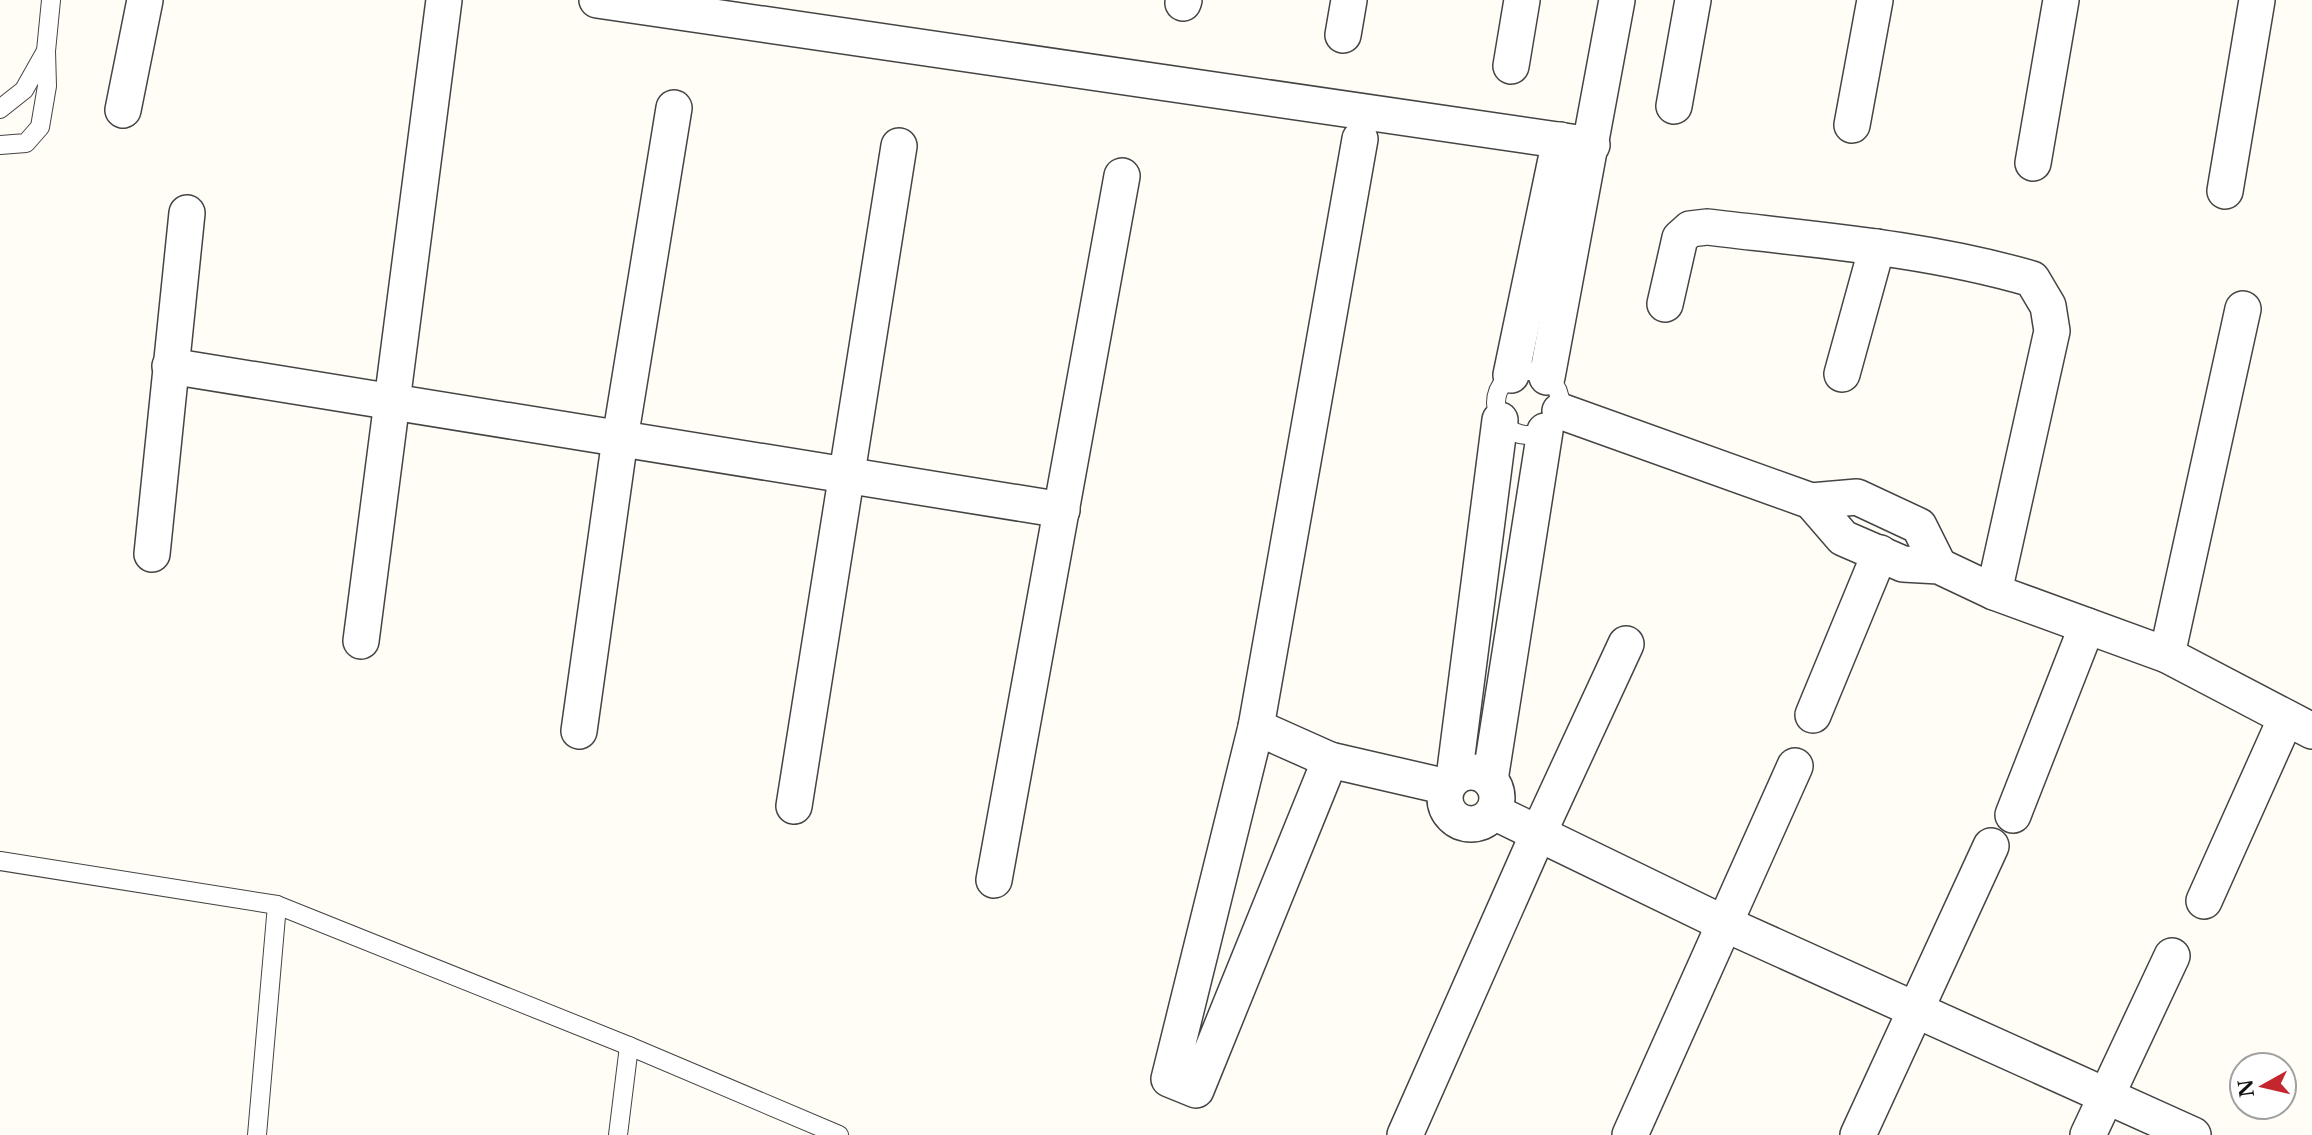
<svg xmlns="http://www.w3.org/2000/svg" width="2312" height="1135" font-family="'Libre Baskerville',serif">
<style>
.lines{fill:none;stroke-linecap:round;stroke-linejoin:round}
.lane-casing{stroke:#444;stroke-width:20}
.street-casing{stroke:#444;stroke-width:38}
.lane{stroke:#fff;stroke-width:18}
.street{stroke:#fff;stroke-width:35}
</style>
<rect width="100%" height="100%" fill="#fffdf5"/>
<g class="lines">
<defs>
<g id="lane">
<path d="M0,109L24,90L46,51"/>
<path d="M0,145L26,143L40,127L47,86L46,51L51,0"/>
<circle cx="1528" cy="403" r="32"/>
<path d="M0,861L277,905L629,1046L839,1135"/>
<path d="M257,1135L277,905"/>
<path d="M618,1135L629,1046"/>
</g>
<g id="street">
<path d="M597,0L1592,145"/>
<path d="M1183,3L1184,0"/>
<path d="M1343,35L1349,0"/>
<path d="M1511,66L1522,0"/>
<path d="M1674,106L1693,0"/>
<path d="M123,110L145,0"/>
<path d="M1852,125L1875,0"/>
<path d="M2033,163L2061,0"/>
<path d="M2225,191L2257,0"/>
<path d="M1665,304L1680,238L1690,229L1707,227C1816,240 1926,248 2032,279L2048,306L2052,331L1994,592"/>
<path d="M170,366L1062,510"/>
<path d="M1842,374L1877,247"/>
<path d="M1511,375L1560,140"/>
<path d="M1547,377L1617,0"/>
<path d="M1560,411L1811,501L1857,497L1919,526L1939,566"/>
<path d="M1811,501L1843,538L1903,564L1939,566L1994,592L2167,655L2312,731"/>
<path d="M152,554L187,213"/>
<path d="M361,641L444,0"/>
<path d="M2167,655L2243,309"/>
<path d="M1813,715L1880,553"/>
<path d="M1256,727L1330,760L1447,787"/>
<path d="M579,731L620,439L674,108"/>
<path d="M1330,760L1196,1090L1169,1079L1256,727L1360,139"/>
<circle cx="1471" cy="798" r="26"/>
<path d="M1454,778L1500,420"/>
<path d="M1490,780L1545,431"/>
<path d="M794,806L899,146"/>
<path d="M1494,812L1723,923L2193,1135"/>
<path d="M2013,815L2087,626"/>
<path d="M994,880L1122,176"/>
<path d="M2204,901L2286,718"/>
<path d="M1405,1135L1539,832L1626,644"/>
<path d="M1630,1135L1795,766"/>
<path d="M1858,1135L1991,846"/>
<path d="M2088,1135L2172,956"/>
</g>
</defs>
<use href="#lane" class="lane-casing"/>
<use href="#street" class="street-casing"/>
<use href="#lane" class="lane"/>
<use href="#street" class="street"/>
</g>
<g transform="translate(2263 1086) rotate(262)"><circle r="33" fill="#ffffff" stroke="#a0a0a0" stroke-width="2"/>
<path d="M0-5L12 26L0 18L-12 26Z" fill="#c4262e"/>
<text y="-10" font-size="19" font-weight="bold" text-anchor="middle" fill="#111111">N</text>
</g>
</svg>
